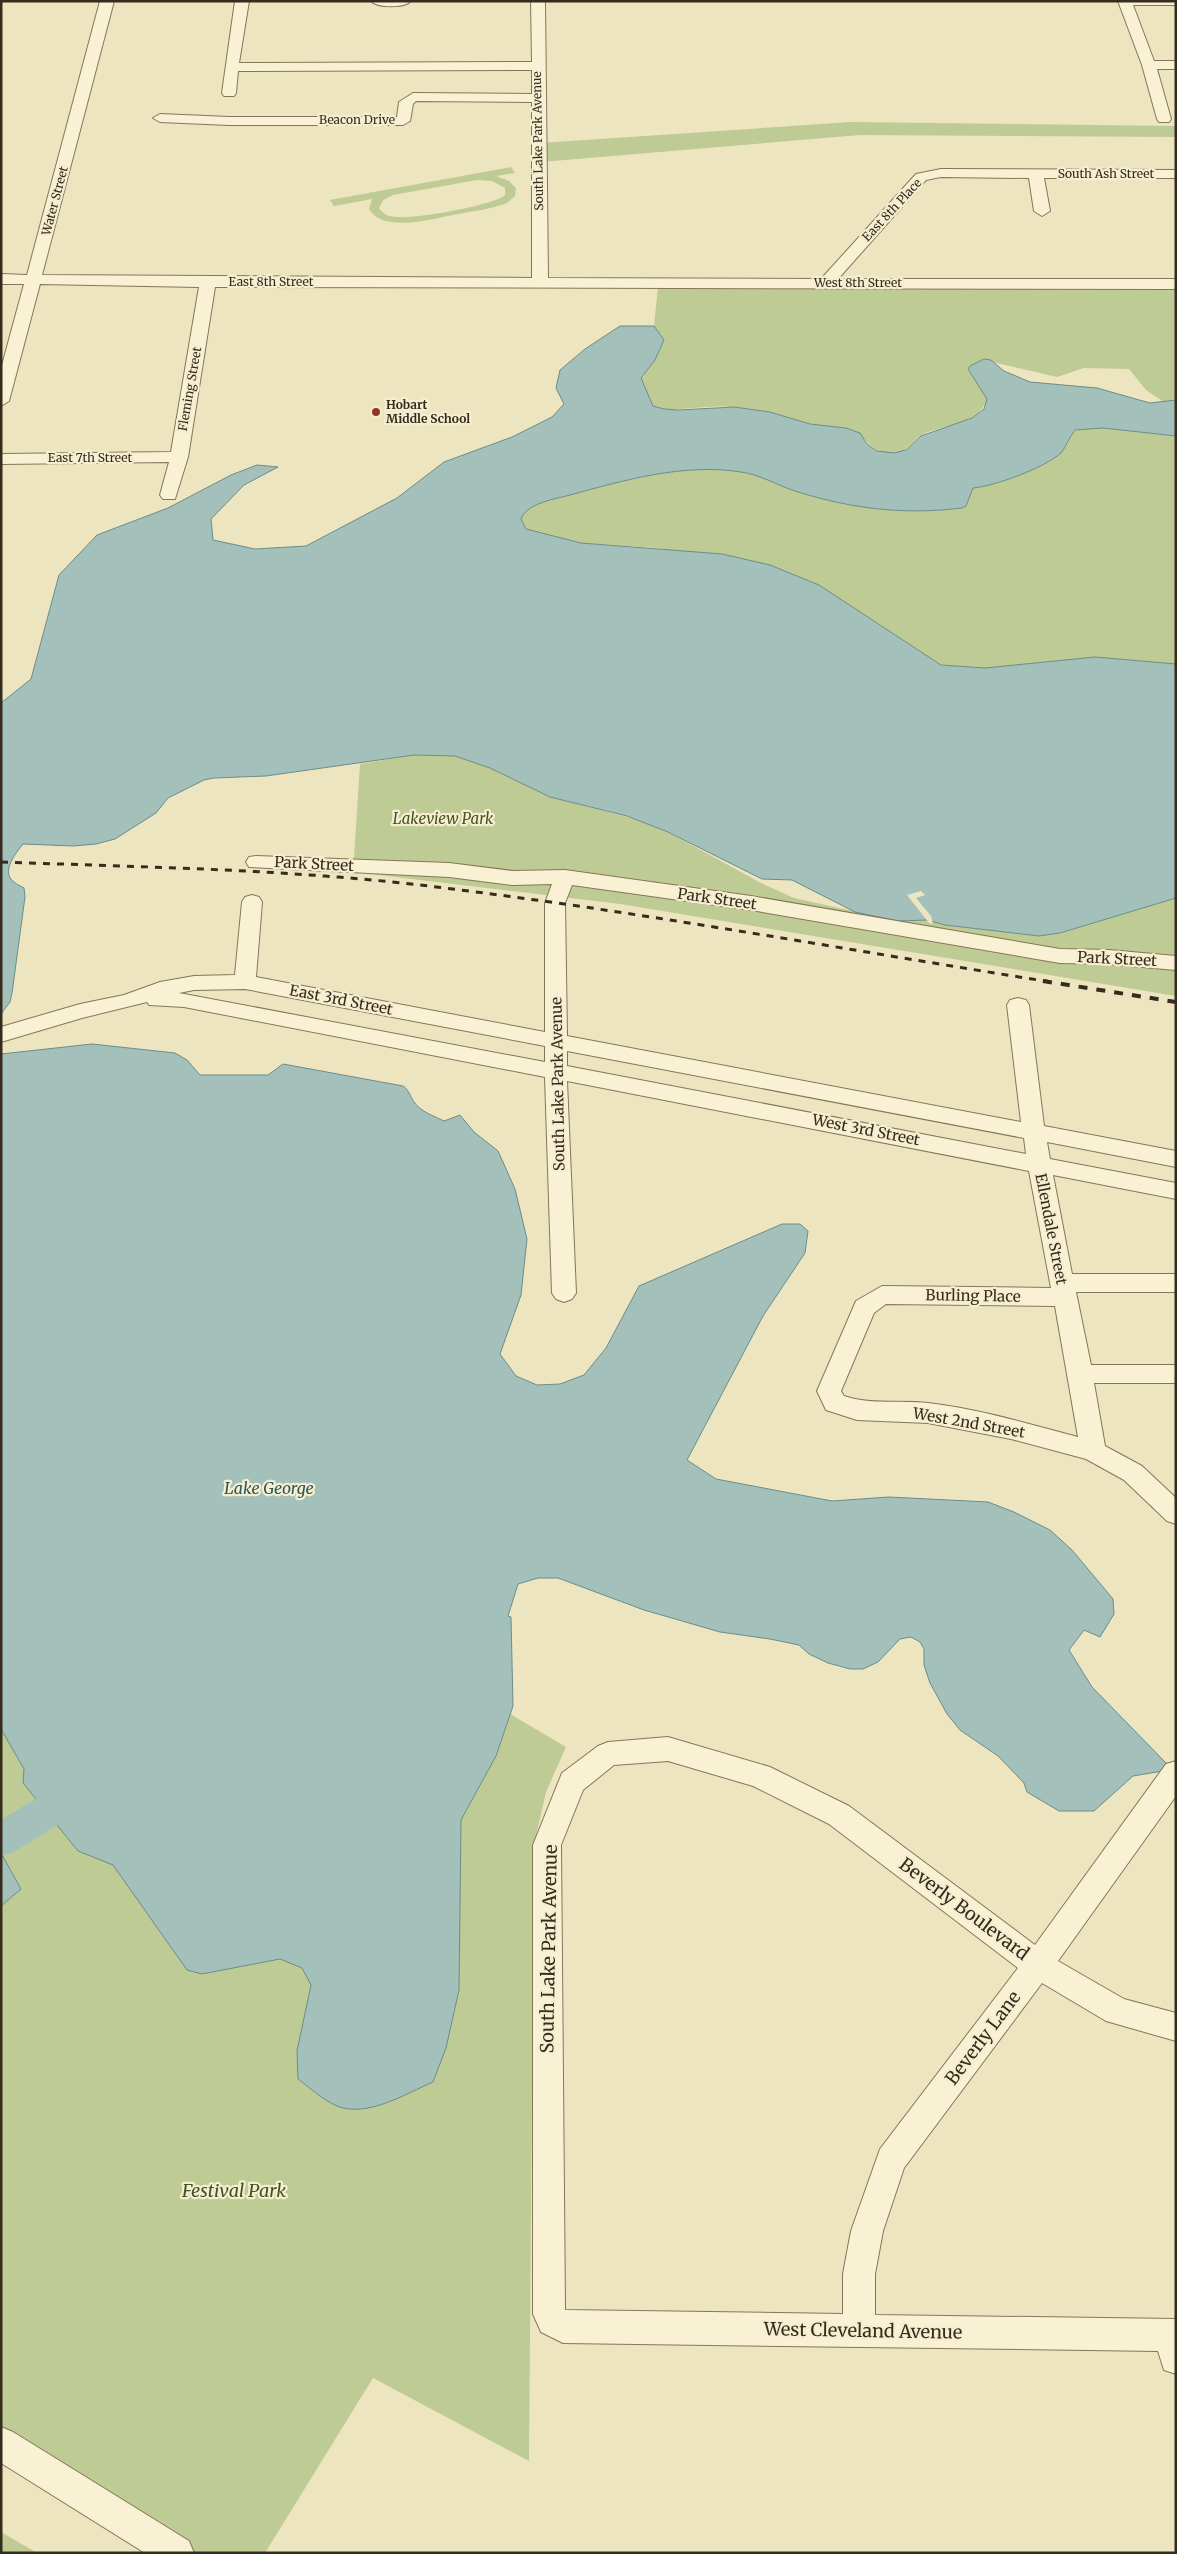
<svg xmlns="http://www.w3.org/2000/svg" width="1177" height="2554" font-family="Merriweather,serif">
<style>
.green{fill:#bfcb95;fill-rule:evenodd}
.water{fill:#a3c0ba;stroke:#6b8d88}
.pier{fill:#ede5c0}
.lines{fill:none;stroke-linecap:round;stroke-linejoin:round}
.river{fill:#a3c0ba;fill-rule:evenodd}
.minor-casing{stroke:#867658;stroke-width:2}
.minor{fill:#f8f1d3;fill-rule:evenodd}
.rail-far1{stroke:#362c1d;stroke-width:3;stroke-dasharray:7 7;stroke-linecap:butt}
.rail{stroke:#362c1d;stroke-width:4;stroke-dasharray:9 9;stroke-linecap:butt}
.poi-dot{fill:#953429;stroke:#f5eed0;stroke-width:2}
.labels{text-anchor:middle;stroke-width:4.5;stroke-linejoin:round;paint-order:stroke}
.far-street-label{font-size:12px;fill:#362c1d;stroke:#f5eed0}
.far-poi-label{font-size:12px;font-weight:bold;fill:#362c1d;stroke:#f5eed0;text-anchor:start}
.park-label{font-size:15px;font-style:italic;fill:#415223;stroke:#f5eed0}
.street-label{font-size:15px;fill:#362c1d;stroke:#f5eed0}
.water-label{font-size:16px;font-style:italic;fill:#2c5456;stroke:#f5eed0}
.near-street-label{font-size:18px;fill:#362c1d;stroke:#f5eed0}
.near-park-label{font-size:18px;font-style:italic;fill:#415223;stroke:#f5eed0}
</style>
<rect width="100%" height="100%" fill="#ede5c0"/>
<g class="green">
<path d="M851,122L1176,126V137L860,135L541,162V143Z"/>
<path d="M511,167L515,173L496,176L509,181L516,188L515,196L507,203C492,209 474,211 458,214C436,218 383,234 369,209L372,199L334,206L330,200ZM477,180L492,181L505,188V195C495,205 415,219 399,217C391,217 383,215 379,208L383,200L393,195Z"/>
<path d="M1176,286V400L1165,403L1146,390L1129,369L1084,368L1057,377L996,363L991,360L968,369L987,399C978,427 942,423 920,436C910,443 906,454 892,453C866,452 869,435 848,429C836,425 822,427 810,424C784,418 759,408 732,407C709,405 687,410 664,409L653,406L641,378L655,360L664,340L654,326L658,287Z"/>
<path d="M1093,427L1176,436V664L1095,657L985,668L941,665L819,585L658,548L581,543L526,529L521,519C527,503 555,499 570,495C625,480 684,463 741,472C762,475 778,485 798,492C853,509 904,515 962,508L966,506L973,488C996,486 1042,468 1060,453C1077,439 1061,430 1093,427Z"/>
<path d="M414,755L455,756L490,768L550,797L635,819L668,832L761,883L794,898L898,921L927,920L945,925L1039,936L1060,933L1176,898V996L620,904L353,872L360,764Z"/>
<path d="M1,1690L442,1815L495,1705L566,1747L546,1792L534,1845L529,2461L373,2378L265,2553H190L1,2435V1906L20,1889L1,1854Z"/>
<path d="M1,2532L37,2553H1Z"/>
</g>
<g class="water">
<path d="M620,326H654L664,340L655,360L641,378L653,406L664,409L679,410L734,407L770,412L810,424L846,428L860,433L867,444L877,451L894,453L906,450L921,436L972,418L984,409L987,399L968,369L970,366L984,359L991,360L1004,371L1030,382L1097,388L1150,403L1176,400V436L1103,428L1075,430C1069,437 1067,446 1061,453C1044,468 995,486 973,488L966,506L962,508C904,515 853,509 798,492C778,486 762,475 741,472C684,463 625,480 570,495C555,499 527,503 521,519L526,529L581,543L722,554L770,565L819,585L941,665L985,668L1095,657L1176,664V898L1060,933L1039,936L945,925L927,920L898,921L855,912L792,880L762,879L668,832L627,816L550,797L490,768L455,756L414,755L266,776L214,778L204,780L168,798L156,813L115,839L96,844L73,846L23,844C16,853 0,872 14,882C17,885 21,886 24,888L25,897L12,993L10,1002L1,1014V703L31,679L59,575L97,535L168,508L231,475L257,465L278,467L244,485L211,519L213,540L255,549L306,546L397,498L444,462L512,437L552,417L564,404L556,388L560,370L585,349Z"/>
<path d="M92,1044L175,1053L187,1060L200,1075H268L283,1064L403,1086C409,1090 410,1096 414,1102C421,1112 434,1116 444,1121L460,1115L474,1132L498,1151L515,1189L527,1239L521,1295L500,1354L516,1376L537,1385L560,1384L584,1375L606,1348L639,1286L782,1224H800L808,1231L805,1253L763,1316L687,1460L716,1479L832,1501L889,1497L988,1502L1014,1512L1050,1530L1072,1550L1113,1599L1114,1614L1100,1637L1084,1630L1069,1650L1092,1687L1168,1765L1163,1771L1133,1776L1094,1811H1059L1027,1792L1024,1783L998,1756L960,1730L947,1714L930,1683L924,1665V1649L920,1642L911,1637L900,1639L878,1662L863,1669H850L828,1663L809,1654L799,1645L770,1639L720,1632L644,1610L558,1578H538L518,1584L508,1616L511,1617L513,1706L496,1756L461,1820L459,1990L446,2048L433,2082C405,2094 367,2118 337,2106C323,2100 310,2088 298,2079L297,2051L311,1985L302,1968L280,1959L202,1974L187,1970L113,1865L78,1851L23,1783L24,1769L1,1729V1054Z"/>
<path d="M1,1853L21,1889L1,1906Z"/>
</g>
<path class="pier" d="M921,891L925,895L916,898L931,916L933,924L929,923L907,895Z"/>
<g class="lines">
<path class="river" d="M48,1795L61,1799L66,1811L61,1823L14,1852L1,1856V1820L35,1799Z"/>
<defs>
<g id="minor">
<path d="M100,1H114L42,275L532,278V102L416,101L413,104L410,121L403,125H229L160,122L153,118L160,114L229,117H397L399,102L413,93L532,94V70L238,71L236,93L234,96H224L222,93L235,1H249L239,63L532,62L531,1H545L548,278L821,279L916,174L941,169L1176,170V178H1044L1050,211L1042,216L1034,211L1029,178L941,177L926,180L838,279H1176V289L215,287L188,457L175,499H163L160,495L169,462L1,464V454L171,452L199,287L40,284L9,401L1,406V369L24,284H1V274L27,275Z"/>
<path d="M371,1H411C405,8 377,8 371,1Z"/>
<path d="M1118,1H1176V5H1133L1154,61H1176V69H1157L1171,119L1169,122H1159L1157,119L1142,65Z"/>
<path d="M256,856L449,863L513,871L565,870L751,896L1060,949L1109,950L1176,956V970L1109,964L1060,963L751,910L572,885L565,903L567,1036L1021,1122L1007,1005L1010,1000L1018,998L1026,1000L1029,1005L1044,1126L1176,1151V1167L1047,1142L1050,1159L1176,1183V1199L1053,1175L1072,1274H1176V1292H1076L1091,1365H1176V1383H1094L1105,1446L1142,1466L1176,1498V1524L1167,1521L1124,1480L1086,1459L1011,1439L928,1423L857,1420L826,1410L817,1391L856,1301L882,1286L1051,1288L1029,1171L567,1081L576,1293L572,1299L564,1302L556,1299L552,1293L545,1077L184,1007L149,1005L147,1002L82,1018L1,1042V1027L80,1004L124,995L160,982L194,976L235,975L242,902L245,897L252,895L259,897L262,902L256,977L545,1032V903L552,884L513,885L449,877L249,867L246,862L249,857ZM245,989L545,1046V1062L179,993L194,990ZM567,1051L1024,1138L1026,1154L567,1066ZM886,1304L1055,1306L1078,1437C1029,1424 979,1409 928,1403C900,1400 871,1405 844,1396L841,1391L874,1313Z"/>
<path d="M668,1737L770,1767L849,1806L1035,1945L1166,1764L1176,1761V1796L1058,1961L1124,1999L1176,2013V2041L1106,2021L1042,1983L904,2168L883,2231L875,2274V2315L1176,2319V2374L1164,2370L1158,2351L563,2343L541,2332L533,2314V1845L562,1773L598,1746L608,1742ZM668,1761L753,1786L829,1824L1018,1968L880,2149L851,2231L843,2274V2314L565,2310L561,1845L583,1790L614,1765Z"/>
<path d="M1,2427L13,2432L189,2541L194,2553H145L1,2463Z"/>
</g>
</defs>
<use href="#minor" class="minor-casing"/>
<use href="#minor" class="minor"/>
<path class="rail-far1" d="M1,862C141,867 281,869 420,885C631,910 841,949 1051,982"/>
<path class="rail" d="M1043,981L1176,1002"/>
</g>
<circle class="poi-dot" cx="376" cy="412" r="5"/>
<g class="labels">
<g class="far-street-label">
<text x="357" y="124">Beacon Drive</text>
<text transform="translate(538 141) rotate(-91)" y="4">South Lake Park Avenue</text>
<text x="1106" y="178">South Ash Street</text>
<text transform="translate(55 201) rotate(-75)" y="4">Water Street</text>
<text transform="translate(892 210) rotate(-47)" y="4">East 8th Place</text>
<text x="271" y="286">East 8th Street</text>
<text x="858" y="287">West 8th Street</text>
<text transform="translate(190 389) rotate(-80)" y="4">Fleming Street</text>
<text x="90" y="462">East 7th Street</text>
</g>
<g class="far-poi-label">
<text x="386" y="409">Hobart<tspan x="386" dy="14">Middle School</tspan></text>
</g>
<g class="park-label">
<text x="443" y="824">Lakeview Park</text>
</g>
<g class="street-label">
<text transform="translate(314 864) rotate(3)" y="5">Park Street</text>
<text transform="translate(717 899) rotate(8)" y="5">Park Street</text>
<text transform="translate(1117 959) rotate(3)" y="5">Park Street</text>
<text transform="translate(341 1000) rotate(11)" y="5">East 3rd Street</text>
<text transform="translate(558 1084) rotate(-91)" y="5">South Lake Park Avenue</text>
<text transform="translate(866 1130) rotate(11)" y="5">West 3rd Street</text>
<text transform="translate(1051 1229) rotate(79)" y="5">Ellendale Street</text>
<text transform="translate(973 1296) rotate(1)" y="5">Burling Place</text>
<text transform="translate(969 1423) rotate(10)" y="5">West 2nd Street</text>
</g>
<g class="water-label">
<text x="269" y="1494">Lake George</text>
</g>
<g class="near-street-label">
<text transform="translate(964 1909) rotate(37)" y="6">Beverly Boulevard</text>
<text transform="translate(549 1949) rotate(-89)" y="6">South Lake Park Avenue</text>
<text transform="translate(983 2038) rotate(-53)" y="6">Beverly Lane</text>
<text transform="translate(863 2331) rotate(1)" y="6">West Cleveland Avenue</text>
</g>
<g class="near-park-label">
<text x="234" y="2197">Festival Park</text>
</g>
</g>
<rect width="1177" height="2554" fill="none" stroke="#362c1d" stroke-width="5"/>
</svg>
